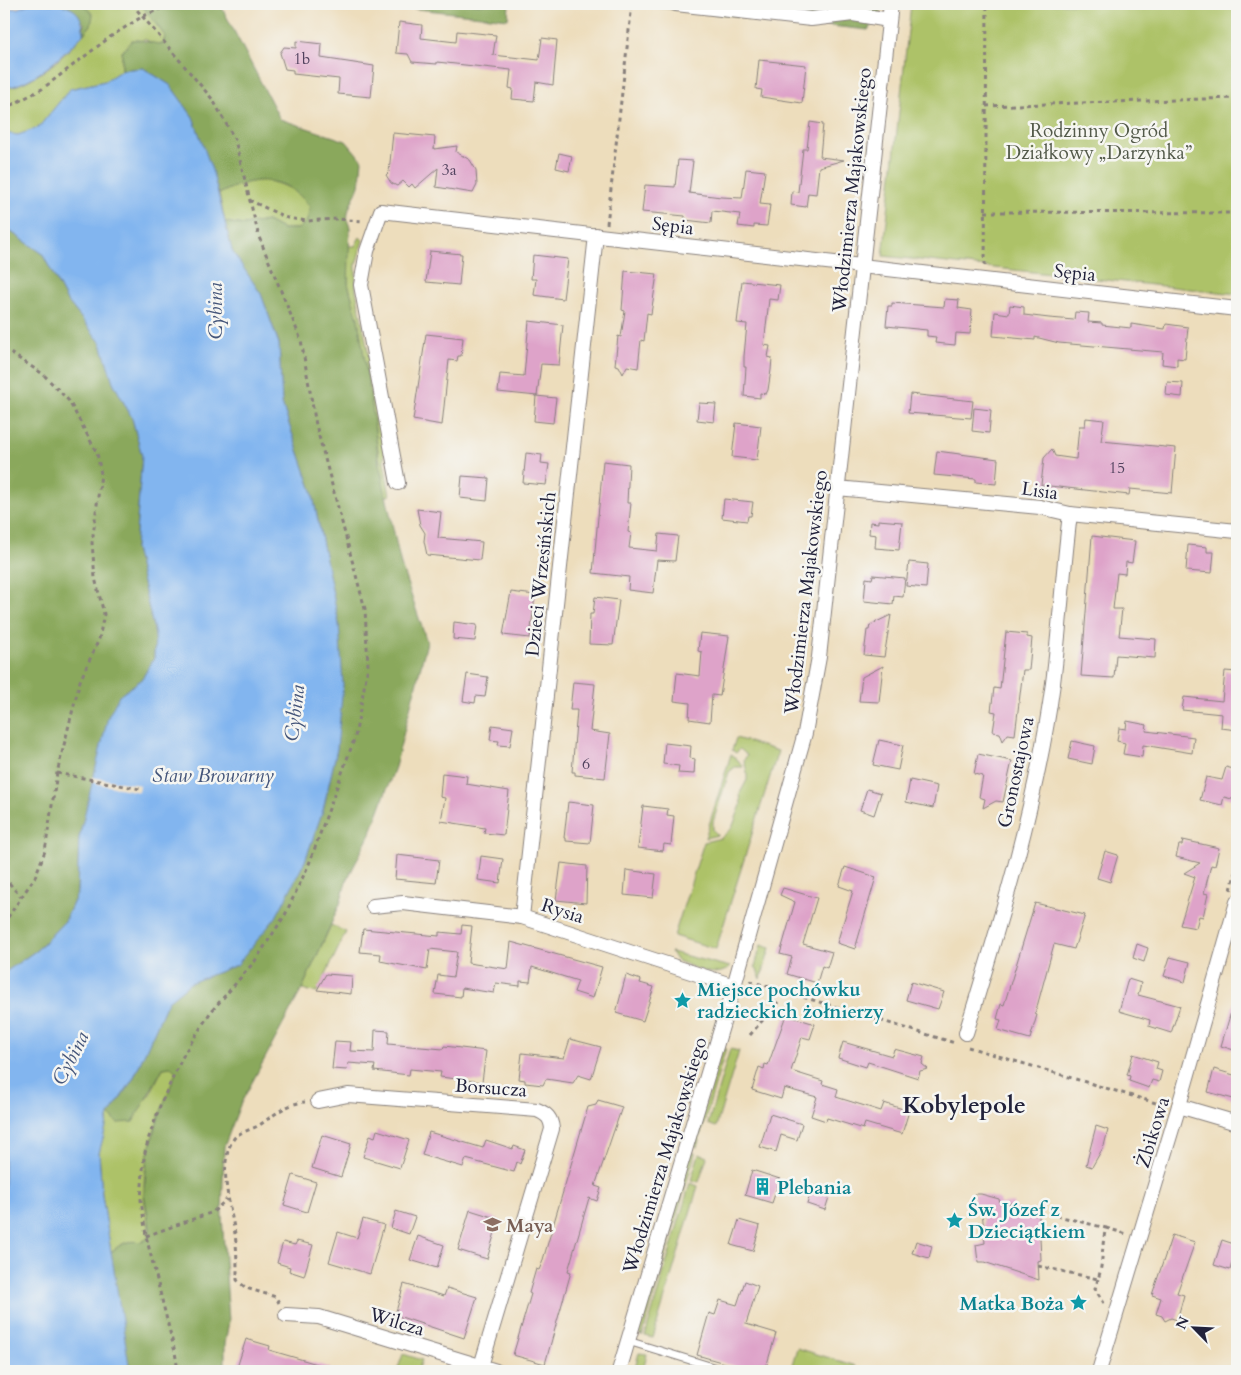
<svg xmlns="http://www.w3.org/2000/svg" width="1241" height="1375" font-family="Cardo,serif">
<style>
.green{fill:#adc267;stroke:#687251}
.forest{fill:#8aa85c;stroke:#56654c}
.water{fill:#82b5ef;stroke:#526c95}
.pier{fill:#edddbc}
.building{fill:#dea3c9}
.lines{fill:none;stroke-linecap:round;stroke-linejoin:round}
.lane-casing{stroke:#88807c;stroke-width:9}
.street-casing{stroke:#88807c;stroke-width:16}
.path{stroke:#88807c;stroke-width:3;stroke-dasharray:4 4;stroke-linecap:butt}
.lane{stroke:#fff;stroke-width:7}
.street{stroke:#fff;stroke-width:14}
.labels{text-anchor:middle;stroke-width:5;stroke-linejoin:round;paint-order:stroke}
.number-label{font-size:16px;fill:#51425e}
.park-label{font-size:19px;fill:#535a4a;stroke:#f6f6f2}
.street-label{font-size:19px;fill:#22223b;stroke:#f6f6f2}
.culture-label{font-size:19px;font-weight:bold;fill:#0d838f;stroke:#f6f6f2;text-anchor:start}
.education-label{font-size:19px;font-weight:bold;fill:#785e54;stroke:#f6f6f2;text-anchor:start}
.water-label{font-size:20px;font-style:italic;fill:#44557a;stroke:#f6f6f2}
.district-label{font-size:24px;font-weight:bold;fill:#22223b;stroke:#f6f6f2}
</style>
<rect width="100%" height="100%" fill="#f6f6f2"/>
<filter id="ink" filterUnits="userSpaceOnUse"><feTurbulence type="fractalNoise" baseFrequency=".02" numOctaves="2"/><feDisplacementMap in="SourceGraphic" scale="10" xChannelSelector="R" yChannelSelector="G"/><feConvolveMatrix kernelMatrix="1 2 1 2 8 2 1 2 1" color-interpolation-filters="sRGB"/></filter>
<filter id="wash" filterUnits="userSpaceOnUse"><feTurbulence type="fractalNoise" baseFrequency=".0096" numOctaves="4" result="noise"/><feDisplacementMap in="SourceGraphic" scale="20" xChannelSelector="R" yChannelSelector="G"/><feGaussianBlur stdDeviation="1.12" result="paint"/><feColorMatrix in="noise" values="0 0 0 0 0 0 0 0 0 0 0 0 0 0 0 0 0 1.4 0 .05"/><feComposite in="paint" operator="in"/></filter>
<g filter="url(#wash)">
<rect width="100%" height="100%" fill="#edddbc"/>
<g class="green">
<path d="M78,4H141L165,36L163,44H155L144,39L122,52V70L105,81L70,89L38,128L18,135L4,133V84L12,87C44,77 69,52 91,25L87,7Z"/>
<path d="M911,4H1237V294L883,256Z"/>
<path d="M261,180C284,184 296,188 310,207L307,221L298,229H282L267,221L244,225L225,222L219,194L239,184Z"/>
<path d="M360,237L363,240L356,265V290L385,440L384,462L390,496H385L358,319L348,284V246H355Z"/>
<path d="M736,738L778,751L716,949L674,936L704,842L721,838L732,828L741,805L740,793L747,780V772L744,760L747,755L740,749L736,753L732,750Z"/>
<path d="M731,754L738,760L743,767H735L729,772L713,822V830L718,835L705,838Z"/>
<path d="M331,925L346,932L317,993L302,989Z"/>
<path d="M761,945L770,948L761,979L755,966Z"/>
<path d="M671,952L730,967C715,981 692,966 676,960Z"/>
<path d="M726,1048L697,1147L693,1146L721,1051Z"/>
<path d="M730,1049L739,1051L716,1127L708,1124Z"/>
<path d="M171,1067L176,1072L175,1078C159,1116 143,1153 144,1194C145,1209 150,1222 149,1237L142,1242C128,1240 122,1243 111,1252L102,1195L99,1153L109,1114L117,1123L149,1096L163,1068Z"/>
<path d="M691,1152L695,1153L642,1337L639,1329Z"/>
<path d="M699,1154L707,1157L699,1182L691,1180Z"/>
<path d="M690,1183L698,1186L653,1338L645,1336Z"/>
<path d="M797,1348L856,1366L854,1371H790Z"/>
<path d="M639,1353L647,1354L643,1371H634Z"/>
<path d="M403,1354L422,1360L418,1371H397Z"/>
</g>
<g class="forest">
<path d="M63,4C77,4 85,3 93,15L91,25L83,35L84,23Z"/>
<path d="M141,4H220L280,119L346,141L362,160C361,168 361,177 359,185C356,198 342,212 350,227L348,284L358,319L372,405L379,463L401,565L427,642L395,767L371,832L346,882L340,904L302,989L240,1105L224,1147L222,1215L229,1321L225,1344V1371L129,1370L111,1252C122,1243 128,1240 142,1242L149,1237L150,1227L144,1195L147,1157L158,1119L176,1072L171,1067L163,1068L133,1122L117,1123L109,1114L133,1079L168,1001L190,983L237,965L305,861L323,810L337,749L339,624L312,491L282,404L279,343L261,294L232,251L225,222L244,225L267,221L282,229H298L307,221L310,207C284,173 253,176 219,194L193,117L170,85L143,68L122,70V52L132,40C143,39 151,44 163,44L165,36Z"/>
<path d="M390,4H509L508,19L390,6Z"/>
<path d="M626,4H885L868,30Z"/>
<path d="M4,227L42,253L66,299L101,343L113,382L132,418L142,456L135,548L155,635L154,658L142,679L119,696L79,838L77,894L65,921L37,950L4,973Z"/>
</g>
<g class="water">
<path d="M29,4C54,4 85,0 83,35C61,56 42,77 11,87L4,84V9L18,8Z"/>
<path d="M143,68L170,85L193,117L213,173L232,251L261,294L279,344L282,404L312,491L339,624L343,685L337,749L323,810L305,861L276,917L237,965L190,983L168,1001L133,1079L109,1115L99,1153L102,1195L130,1371H4V973L37,950L65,921L77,894L79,838L108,717L119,696L142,679L154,658L155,635L135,548L142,456L132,418L113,382L101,343L66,299L42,253L4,227V133L18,135L38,128L70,89L105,81L122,70Z"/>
</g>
<path class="pier" d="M91,777L140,785L139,792L99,784L90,781Z"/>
<g id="blocks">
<g class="building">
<path d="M399,22L422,25L421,38L456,42L457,31L496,35L493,55L539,60L542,38L557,40L553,85L536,82L534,101L512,99L513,89L509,88L511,70L437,62V64L412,62L408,54L396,53Z"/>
<path d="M296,41L322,44L321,58L374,66L371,97L338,94L339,79L293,74V70L285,69L280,53L284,47L296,48Z"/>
<path d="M759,60L806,65L802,103L761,97L762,90L756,89Z"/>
<path d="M810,122L823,124L820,157L844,160L819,167L816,194L808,193L806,207L791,205L792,191L798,192L803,149H807Z"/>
<path d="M393,133L435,137L434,149L457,146L456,152L470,160L476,170L477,185L473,193L436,187L438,168L415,188L412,184L409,187L403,181L397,186L391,183L386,175L389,172Z"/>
<path d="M559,153L572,156L569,171L556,168Z"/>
<path d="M678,160L693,161L689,193L721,197L742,198L746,169L765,171L760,204L770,205L767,226L754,225V228L738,226L740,214L712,211L711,223L685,220V216L642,212L645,185L675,187Z"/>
<path d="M430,251L462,254L459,285L426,282Z"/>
<path d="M533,255L568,259L563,299L534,295L536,279H531Z"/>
<path d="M625,271L657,274L651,314L647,313L644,341L641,340L638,368L627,366L623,374L619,366L615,365L618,336L621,337L625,311L622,310Z"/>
<path d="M742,281L780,285L778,300L769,299L764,345L770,346L768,357L772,358L771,370L768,390L766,394L760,393V398L744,396L746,367H744V356L747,324L737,323Z"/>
<path d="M945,299L959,300L958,308L972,310L970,334L956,333L955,345L935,343L936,337L927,336V330L886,326L888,306H892V303L944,307Z"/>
<path d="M1010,305L1024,307V315L1049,318L1074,320L1075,312L1089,313L1088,322L1102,323V325L1131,328V324L1165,329L1166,324L1188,327L1185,359L1177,358V366L1162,364L1163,352L1059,343L1035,337V340L993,336L995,312L1009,314Z"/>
<path d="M529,321L563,325L559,365L541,364L537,396L498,392L500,374L524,376Z"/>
<path d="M426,334L463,338L461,356H458L457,361L449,360L442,425L413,420Z"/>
<path d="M1167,382L1183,383L1182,397L1166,395Z"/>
<path d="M910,394L973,401L971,418L908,413Z"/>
<path d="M536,396L556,398L553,423L534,421Z"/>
<path d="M699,403L716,404L714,422L697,420Z"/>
<path d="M974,408L991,410L989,433L972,431Z"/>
<path d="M1086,418L1104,420L1101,441L1176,448L1172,493L1130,489L1129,495L1041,485L1044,458L1052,449L1055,456L1076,459L1079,426H1085Z"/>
<path d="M736,423L761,426L757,460L732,457Z"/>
<path d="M937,451L998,459L996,484L976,482V479L934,475Z"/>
<path d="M526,453L542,455L541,463L549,464L546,485L523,483Z"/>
<path d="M603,461L629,464L627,503H631L628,532L631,533L629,548L657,551L659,534L678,536L675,561L657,560L653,593L628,590L629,577L593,573Z"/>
<path d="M462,476L489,478L487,501L460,498Z"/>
<path d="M724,499L753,502L751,516H748L747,521L722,518Z"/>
<path d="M417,509L441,512L438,538L482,542L480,560L427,555L424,541L425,533L420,525Z"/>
<path d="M878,520L902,522L899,550L875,548L876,535L869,534L870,522L878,523Z"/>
<path d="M1092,536L1135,541L1132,563L1126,562L1125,574L1117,573L1113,609H1122L1119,636L1156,639L1155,658L1116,655L1114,678L1081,676Z"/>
<path d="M1188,545L1207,547V552H1214L1212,573L1186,571Z"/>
<path d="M909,562L928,564L926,588L906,586Z"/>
<path d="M873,575L905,578L903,597L894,596L893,604L864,601L866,578L872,579Z"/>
<path d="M511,592L535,595L530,638L503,635Z"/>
<path d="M595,597L619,600L613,645L589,644L590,614H593Z"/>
<path d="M891,615L884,657L864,655L867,630H869L870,625Z"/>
<path d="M454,622L477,625L475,641L453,639Z"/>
<path d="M1006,632L1027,634V637L1032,638L1029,670H1023L1015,735L1008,734L1003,741L1000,733L993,732L996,712L991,711L994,688L1000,689Z"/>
<path d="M700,633L729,636L720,696L712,695L710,722L689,719L690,703L674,701L677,673L700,676L702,652L698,651Z"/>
<path d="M883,666L879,702L859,701L862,677Z"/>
<path d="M1225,671L1237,672V730L1221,728L1222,714L1182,710L1184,697L1222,701Z"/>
<path d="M467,674L488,677L485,697L476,696L475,703L463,701Z"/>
<path d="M573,682L595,684L590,731L610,734L605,778L575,775V772H572L577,710H570Z"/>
<path d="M1127,721L1147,725L1146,731L1194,737L1192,753L1143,745L1142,757L1123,754L1125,743L1117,741L1119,728L1126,729Z"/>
<path d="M492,725L513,728L510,746L498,745L499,741L490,740Z"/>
<path d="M879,740L903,745L898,770L873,765Z"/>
<path d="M1072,741L1095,746L1092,764L1068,759Z"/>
<path d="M665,743L691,746L690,758L695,759L694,774L678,773L679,766L663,764Z"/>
<path d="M978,754L1012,761L1003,802L996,801L983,808L985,799L979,797L983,776L974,774Z"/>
<path d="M1226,767L1237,770L1236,800L1224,797L1222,805L1200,800L1206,777L1222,780Z"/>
<path d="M442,773L467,776L466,784L509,791L504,835L484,833L485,828L441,821L445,798L440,797Z"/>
<path d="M910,780L937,786L933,808L906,802Z"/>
<path d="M867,789L881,793L874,815L860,810Z"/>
<path d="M568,802L594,805L590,843L566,841V838H564Z"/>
<path d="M643,806L668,809L667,815L674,816L671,845L664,844L663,851L638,848Z"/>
<path d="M1183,840L1219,848L1215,866L1211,865L1204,893L1208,894L1203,917L1199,916L1196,928L1180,925L1195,877L1184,873L1200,863L1176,857L1179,845H1182Z"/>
<path d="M1105,851L1118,855L1110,882L1097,878Z"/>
<path d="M397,855L439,860L436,883L395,879Z"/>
<path d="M481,856L503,859L500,883L478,880Z"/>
<path d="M561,863L587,866L586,903L556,900Z"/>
<path d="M845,867L876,877L855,949L837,943L853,891L839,886Z"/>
<path d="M626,870L656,874L653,898L624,895Z"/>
<path d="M783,888L817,898L803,944L832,952L827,968L822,966L817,983L787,974L792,957L780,954L795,902L780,895Z"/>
<path d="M1035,903L1085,915L1074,949L1054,944L1035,1014L1037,1015L1030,1039L998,1030L1001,1020L997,1019L1001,1004L1004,1005Z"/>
<path d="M462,925L472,926L468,963L508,969L511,942L602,967L593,998L574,992L578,981L532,967L530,982L520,981V986L496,983L494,993L462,988L461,997L435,994L438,975L453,977L457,952L430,949L427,970L380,961L381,954L360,952L363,929L439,936V932L461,934Z"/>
<path d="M1137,944L1148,948L1144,962L1133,958Z"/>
<path d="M1170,957L1190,962L1185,982L1164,976Z"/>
<path d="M326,974L352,976L351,994L317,990Z"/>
<path d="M626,975L641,980L640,983L654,987L643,1021L616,1013Z"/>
<path d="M1128,979L1141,983L1138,995L1180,1006L1171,1033L1149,1026L1150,1020L1119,1011Z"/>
<path d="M911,982L944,992L938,1009L906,1000Z"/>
<path d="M1234,1002L1237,1003V1051L1221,1046Z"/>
<path d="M786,1015L815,1024L810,1039L802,1037L791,1071L823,1081L822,1084L838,1089L836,1097L881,1111L884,1103L909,1111L902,1134L865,1123L863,1129L827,1118L826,1121L811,1116L817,1097L784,1088L781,1099L752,1090L759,1067L764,1069L765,1064L768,1065Z"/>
<path d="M375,1030L389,1031L388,1044L443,1049L444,1046L486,1051L482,1082L440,1077L441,1072L410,1069L409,1075L374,1071L375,1065L348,1063L347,1070L332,1069L335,1041L351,1042L350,1051L374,1052Z"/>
<path d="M570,1039L601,1047L591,1079L578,1075L573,1083L546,1079L543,1085L525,1083V1080L519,1079L522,1053L564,1058Z"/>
<path d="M843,1042L892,1056L894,1049L924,1057L922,1064L928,1069L920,1071L918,1078L868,1062L866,1067L838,1058Z"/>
<path d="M1133,1054L1158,1062L1156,1069L1162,1071L1159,1082L1152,1080L1149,1088L1129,1081L1130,1076L1127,1075Z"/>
<path d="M1214,1069L1237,1076V1100L1208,1092Z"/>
<path d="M598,1100L622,1107L595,1186L601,1188L597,1201L589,1198L568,1271L571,1272L545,1364L513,1355L531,1294L529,1293L536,1269L539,1270L542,1263L588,1107L596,1105Z"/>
<path d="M770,1114L802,1124L797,1140L781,1135L776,1152L760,1147Z"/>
<path d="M1096,1126L1108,1130L1104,1146L1092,1167L1086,1165Z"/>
<path d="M377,1130L409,1140L400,1168L363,1157L370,1135L375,1137Z"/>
<path d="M429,1132L483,1148L486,1140L513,1149L514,1146L525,1150L520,1164L517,1162L514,1172L466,1159L463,1167L422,1155Z"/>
<path d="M322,1135L351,1144L341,1177L312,1168Z"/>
<path d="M752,1170L780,1179L772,1203L745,1195Z"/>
<path d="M293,1175L316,1182L307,1212L284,1205Z"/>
<path d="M812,1189L830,1194L825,1210L807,1204Z"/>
<path d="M974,1194H981L999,1199L1000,1204L1013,1203L1014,1208L1039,1216L1041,1260L1038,1261L1039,1280L984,1262H978L976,1245L985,1243L982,1210L974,1211Z"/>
<path d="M470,1210L499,1219L487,1259L458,1250Z"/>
<path d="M396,1211L415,1217L409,1234L391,1228Z"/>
<path d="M363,1219L384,1225L370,1274L329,1262L338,1232L357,1238Z"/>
<path d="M739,1220L760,1226L753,1251L731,1245Z"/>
<path d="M1172,1235L1195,1242L1177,1293L1184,1295L1177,1320L1171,1318L1165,1321L1162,1316L1156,1314L1161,1298L1152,1295Z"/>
<path d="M418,1236L444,1245L437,1268L410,1260Z"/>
<path d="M1222,1240L1237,1245L1230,1270L1214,1265Z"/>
<path d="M297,1241L313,1245L304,1276L289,1271L290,1267L277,1263L283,1242L295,1245Z"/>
<path d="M916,1241L932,1246L929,1258L912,1253Z"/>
<path d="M745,1281L758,1286L746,1324L776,1333L765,1371H752L697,1355L709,1313L715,1315L720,1300L737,1305Z"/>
<path d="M404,1284L444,1296L447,1288L477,1297L464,1338L395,1315Z"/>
<path d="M246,1339L270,1346L269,1350L331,1368L330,1371H236Z"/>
</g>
</g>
</g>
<g filter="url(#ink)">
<use href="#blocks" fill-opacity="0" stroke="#88807c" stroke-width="1"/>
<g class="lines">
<defs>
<path id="lane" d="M628,1341L726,1371"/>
<g id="street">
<path d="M676,4L811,19L853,14L889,20"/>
<path d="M398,483L361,285L367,251L381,211L1237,309"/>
<path d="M837,488L1040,507L1070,514L1237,531"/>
<path d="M373,906L403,903L522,917L734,986"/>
<path d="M522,917L596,235"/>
<path d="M966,1033C1001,919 1037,802 1053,683C1060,627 1063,570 1070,514"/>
<path d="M318,1101L348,1095L537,1110C547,1114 551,1118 552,1129L481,1366"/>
<path d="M1179,1106L1237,1123"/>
<path d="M286,1315L319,1317L496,1371"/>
<path d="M619,1371L734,986L805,733L819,657L891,4"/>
<path d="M1099,1371L1178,1109L1237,902"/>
</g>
</defs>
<use href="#lane" class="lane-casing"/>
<use href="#street" class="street-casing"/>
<g class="path">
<path d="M132,4L213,100L235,140L259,237L301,340L316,425L365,609L368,666L355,737L309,864L285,915L255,961L210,1013L184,1054L162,1101L149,1137L144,1157L141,1200L146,1236L175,1352L178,1371"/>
<path d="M986,106L1237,98"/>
<path d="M4,109L42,89L110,37L143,16L172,4"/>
<path d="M249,200L287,218L307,221L337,219L363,221"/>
<path d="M985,212L1237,213"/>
<path d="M607,224L632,4"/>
<path d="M985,266L987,4"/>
<path d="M4,349L43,374L69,401L97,453L101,474L92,543L95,578L104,614L99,639L80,681L57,773L45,851L35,877L4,923"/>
<path d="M57,773L140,789"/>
<path d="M4,877L21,897"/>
<path d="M1231,890L1237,866"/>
<path d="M750,981L955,1043"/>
<path d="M739,1014L762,1021"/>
<path d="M750,1035L778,1002"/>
<path d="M968,1047L1166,1106"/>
<path d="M1106,1228L1127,1234"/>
<path d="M146,1236L213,1212L227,1199"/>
<path d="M1038,1266L1098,1279C1104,1262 1101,1245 1106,1228L1058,1216"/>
<path d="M1098,1279L1095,1289L1104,1303"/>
<path d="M279,1303L276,1297L246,1288L237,1280C237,1265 237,1249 235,1234C231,1207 217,1165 233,1140C238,1131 251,1131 261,1124C275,1114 288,1103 305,1102"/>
</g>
<use href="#lane" class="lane"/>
<use href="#street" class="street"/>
</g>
</g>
<defs>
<symbol id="sight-bare" viewBox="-9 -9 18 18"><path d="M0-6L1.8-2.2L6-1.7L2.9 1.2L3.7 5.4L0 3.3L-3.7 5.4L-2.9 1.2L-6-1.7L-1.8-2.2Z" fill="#0f9aa8" stroke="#f6f6f2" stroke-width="2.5" paint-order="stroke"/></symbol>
<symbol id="building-bare" viewBox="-9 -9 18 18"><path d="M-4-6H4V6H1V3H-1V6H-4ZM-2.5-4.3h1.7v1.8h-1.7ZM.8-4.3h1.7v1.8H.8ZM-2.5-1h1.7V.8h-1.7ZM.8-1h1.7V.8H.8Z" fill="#0f9aa8" stroke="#f6f6f2" stroke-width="2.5" paint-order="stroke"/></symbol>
<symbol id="school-bare" viewBox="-9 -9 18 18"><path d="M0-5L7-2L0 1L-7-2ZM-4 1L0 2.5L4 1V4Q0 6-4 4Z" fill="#8d6e63" stroke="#f6f6f2" stroke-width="2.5" paint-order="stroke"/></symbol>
</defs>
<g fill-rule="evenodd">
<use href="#sight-bare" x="670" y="988" width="25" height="25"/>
<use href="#building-bare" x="750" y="1174" width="25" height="25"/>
<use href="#sight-bare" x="942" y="1208" width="25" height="25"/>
<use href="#school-bare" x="480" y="1212" width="25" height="25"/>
<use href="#sight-bare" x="1066" y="1290" width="25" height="25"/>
</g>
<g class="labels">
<g class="number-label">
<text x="302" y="64">1b</text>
<text x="449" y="175">3a</text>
<text x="1117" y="473">15</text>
<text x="586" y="769">6</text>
</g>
<g class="park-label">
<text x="1099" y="137">Rodzinny Ogród<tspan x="1099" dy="22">Działkowy „Darzynka”</tspan></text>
</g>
<g class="street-label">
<text transform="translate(851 190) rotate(-84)" y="7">Włodzimierza Majakowskiego</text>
<text transform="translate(673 225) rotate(7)" y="7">Sępia</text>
<text transform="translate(1075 272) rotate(6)" y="7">Sępia</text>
<text transform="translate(1040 490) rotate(8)" y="7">Lisia</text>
<text transform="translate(540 574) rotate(-84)" y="7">Dzieci Wrzesińskich</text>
<text transform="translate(805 592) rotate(-83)" y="7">Włodzimierza Majakowskiego</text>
<text transform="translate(1015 772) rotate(-78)" y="7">Gronostajowa</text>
<text transform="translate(563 910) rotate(18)" y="7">Rysia</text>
<text transform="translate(491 1087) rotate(4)" y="7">Borsucza</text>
<text transform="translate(1152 1132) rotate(-73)" y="7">Żbikowa</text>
<text transform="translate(664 1155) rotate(-73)" y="7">Włodzimierza Majakowskiego</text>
<text transform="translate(397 1321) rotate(17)" y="7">Wilcza</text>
</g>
<g class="culture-label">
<text x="697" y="996">Miejsce pochówku<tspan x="697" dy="22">radzieckich żołnierzy</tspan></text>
<text x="777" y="1194">Plebania</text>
<text x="968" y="1216">Św. Józef z<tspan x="968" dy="22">Dzieciątkiem</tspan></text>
<text x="1064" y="1310" text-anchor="end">Matka Boża</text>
</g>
<g class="education-label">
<text x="506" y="1232">Maya</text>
</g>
<g class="water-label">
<text transform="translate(215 311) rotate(-90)" y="7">Cybina</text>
<text transform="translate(294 713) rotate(-83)" y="7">Cybina</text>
<text x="213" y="782">Staw Browarny</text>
<text transform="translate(70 1058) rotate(-63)" y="7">Cybina</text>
</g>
<g class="district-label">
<text x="964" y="1113">Kobylepole</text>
</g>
</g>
<rect width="1241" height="1375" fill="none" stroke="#f6f6f2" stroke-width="20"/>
<g transform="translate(1194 1328) rotate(294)" stroke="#f6f6f2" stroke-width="4" paint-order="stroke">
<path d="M0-4L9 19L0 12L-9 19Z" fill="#22223b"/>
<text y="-8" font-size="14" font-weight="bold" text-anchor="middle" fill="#22223b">N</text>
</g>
</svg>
